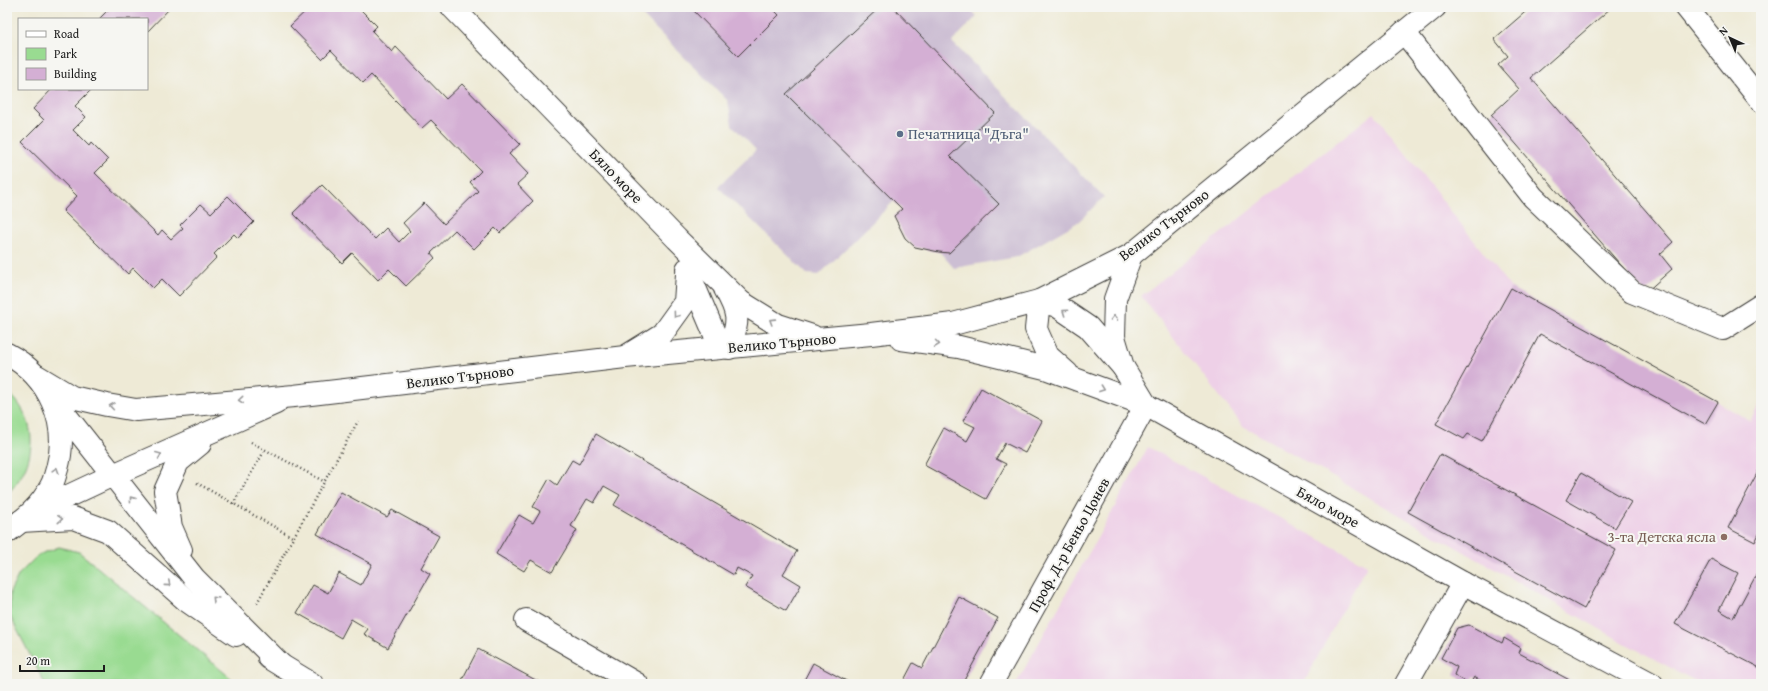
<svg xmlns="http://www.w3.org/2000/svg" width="1768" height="691" font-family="'Gentium Book Plus',serif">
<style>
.built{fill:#eed0e7}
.industrial{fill:#ccbed3}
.green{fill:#99db91;stroke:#5a7c56}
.building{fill:#d4afd4}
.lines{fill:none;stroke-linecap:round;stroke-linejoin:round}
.minor-casing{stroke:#3c3b38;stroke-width:24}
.path{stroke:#3c3b38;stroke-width:2.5;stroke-dasharray:1 3;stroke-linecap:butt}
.minor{stroke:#fff;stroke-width:22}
.oneway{stroke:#999}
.service-dot{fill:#5c6f8a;stroke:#f6f6f2;stroke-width:1.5}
.education-dot{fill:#8d6e63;stroke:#f6f6f2;stroke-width:1.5}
.labels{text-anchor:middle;stroke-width:4;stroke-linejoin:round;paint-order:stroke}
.service-label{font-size:15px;fill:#4e5e75;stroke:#f6f6f2;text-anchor:start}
.street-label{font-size:15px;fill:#1c1c1c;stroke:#f6f6f2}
.education-label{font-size:15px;fill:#785e54;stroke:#f6f6f2;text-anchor:end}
</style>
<rect width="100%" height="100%" fill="#f6f6f2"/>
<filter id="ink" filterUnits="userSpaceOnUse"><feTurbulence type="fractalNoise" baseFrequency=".025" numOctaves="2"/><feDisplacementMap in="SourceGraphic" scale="8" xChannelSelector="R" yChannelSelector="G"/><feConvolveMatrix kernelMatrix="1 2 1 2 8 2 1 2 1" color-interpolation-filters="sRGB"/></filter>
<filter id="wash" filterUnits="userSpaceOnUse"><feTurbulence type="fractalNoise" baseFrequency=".012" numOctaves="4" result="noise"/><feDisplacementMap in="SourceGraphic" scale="16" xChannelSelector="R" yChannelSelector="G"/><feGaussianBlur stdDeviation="0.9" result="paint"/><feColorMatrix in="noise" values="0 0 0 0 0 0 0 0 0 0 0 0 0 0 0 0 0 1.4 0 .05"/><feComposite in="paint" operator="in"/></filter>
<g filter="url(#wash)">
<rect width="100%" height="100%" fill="#eeead6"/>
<g class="built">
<path d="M1374,113L1511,288L1718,402L1750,421L1761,402V684H1701L1628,645L1243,426L1141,296Z"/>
<path d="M1148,447L1367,565L1303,684H1016Z"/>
</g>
<path class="industrial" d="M634,7H968L977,16L952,42L1104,197L1078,222L1017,257L954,268L894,201L819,275L807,274L718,187L756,150L732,125L728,101Z"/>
<g class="green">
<path d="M7,391C40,420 38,464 7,494Z"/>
<path d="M59,547L79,552L238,684H45L10,616V592L19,574L38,555Z"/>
</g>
<g id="blocks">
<g class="building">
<path d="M111,7H171L147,32V19H99Z"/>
<path d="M310,7H323L327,11L331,7H358L377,26L372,31L392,52L396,47L446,99L462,84L520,144L509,154L528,174L517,184L533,201L500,233L495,228L474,249L455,230L431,253L435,258L406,286L389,269L378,280L352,253L342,263L293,213L322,185L375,239L386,228L399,242L410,231L403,223L424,203L444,224L478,191L470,182L481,171L431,120L422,128L371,75L363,83L331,50L322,59L290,26Z"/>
<path d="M690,7H771L779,15L738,56Z"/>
<path d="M880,7H893L995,113L950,156L999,204L949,253L939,252L915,247L905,238L894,216L902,209L786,94Z"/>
<path d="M1531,7H1612L1531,78L1673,242L1660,254L1672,269L1645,293L1491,115L1519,89L1498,65L1508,56L1494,39Z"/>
<path d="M52,89H92L75,106L86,117L73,130L89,146L91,143L108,160L95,173L158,235L162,230L171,239L183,228L180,225L201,204L211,213L228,196L254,222L238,238L234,234L214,254L217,257L179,296L162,279L153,288L133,268L128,274L63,211L77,196L22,142L44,120L33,109Z"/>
<path d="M1511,288L1718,402L1705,424L1540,334L1482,441L1468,434L1464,439L1436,424Z"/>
<path d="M981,388L1042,421L1025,453L1005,443L996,459L1006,464L986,499L924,465L944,428L967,441L975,427L963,421Z"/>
<path d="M596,434L797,551L783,574L801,585L786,611L745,587L752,576L737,568L734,575L614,505L620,495L604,486L594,503L587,499L571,526L577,530L552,572L531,560L524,571L496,554L519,515L533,523L540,511L533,507L549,479L557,485L572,460L579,464Z"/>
<path d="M1440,454L1616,550L1584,609L1408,512Z"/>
<path d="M1761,466V530L1755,542L1728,528Z"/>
<path d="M1581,473L1631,502L1615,528L1566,500Z"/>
<path d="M341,492L387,517L392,510L439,536L421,568L430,574L388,648L364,634L368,629L351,619L341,638L297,613L313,585L328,593L339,573L361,585L372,564L317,534Z"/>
<path d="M1711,559L1738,573L1719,610L1733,618L1761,566L1760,668L1675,624Z"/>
<path d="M959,597L998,618L962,684H902L913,663L922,668Z"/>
<path d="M1469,625L1502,643L1504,638L1521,648L1519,653L1577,684H1482L1483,682L1474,677L1470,684L1454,675L1457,667L1441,658L1457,628Z"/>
<path d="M478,649L543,684H460Z"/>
<path d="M813,663L852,684H802Z"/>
</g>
</g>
</g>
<g filter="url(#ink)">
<use href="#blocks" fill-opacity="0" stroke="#3c3b38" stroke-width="1"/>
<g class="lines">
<defs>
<g id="minor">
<path d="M452,7L677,239L741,302L778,325L812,336"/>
<path d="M1686,7L1761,101"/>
<path d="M1404,32L1533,197L1632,292L1723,329L1761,305"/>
<path d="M1131,255L1115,299L1114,337L1123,367L1146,405"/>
<path d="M687,269L715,335L729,348C740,321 739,314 725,289"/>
<path d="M901,339L959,347L1045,368L1146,405L1463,583L1652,684"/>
<path d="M7,354C49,376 70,423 57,469C55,475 54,481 51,486C40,507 26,518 7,532"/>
<path d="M628,355L662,334L685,302L687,274"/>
<path d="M1067,373L1048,356L1036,329L1039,301L1057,306L1088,327L1123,367"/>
<path d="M37,376L72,397L107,405L136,410L294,396L625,357L871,334L953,324L1039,301L1131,255L1435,7"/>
<path d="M49,394L194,578L282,666"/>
<path d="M34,512L113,475L276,403"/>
<path d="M21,521L73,518L108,531L187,601L236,635"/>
<path d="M181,550L171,527L165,491L178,462L200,444"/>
<path d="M526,620L637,684"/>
<path d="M269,658L312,684"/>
<path d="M991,684L1146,405"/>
<path d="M1406,684L1463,583"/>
</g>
</defs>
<use href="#minor" class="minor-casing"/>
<g class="path">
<path d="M251,442L325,482"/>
<path d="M197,483L294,538"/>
<path d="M233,504L265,450"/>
<path d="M257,603L358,421"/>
</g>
<use href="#minor" class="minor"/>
</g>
<defs><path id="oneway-chevron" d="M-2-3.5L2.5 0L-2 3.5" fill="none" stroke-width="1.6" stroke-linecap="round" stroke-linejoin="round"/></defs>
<g class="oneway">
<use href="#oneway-chevron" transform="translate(1065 312) rotate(-146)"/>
<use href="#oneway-chevron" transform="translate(676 315) rotate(126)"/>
<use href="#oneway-chevron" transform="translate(1114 318) rotate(-89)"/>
<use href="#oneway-chevron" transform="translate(772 321) rotate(-148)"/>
<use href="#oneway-chevron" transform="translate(937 344) rotate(8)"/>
<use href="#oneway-chevron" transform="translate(1102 389) rotate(20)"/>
<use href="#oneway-chevron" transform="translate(241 400) rotate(175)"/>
<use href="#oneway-chevron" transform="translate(112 406) rotate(-171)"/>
<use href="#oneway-chevron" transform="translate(159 455) rotate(-23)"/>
<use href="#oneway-chevron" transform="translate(56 470) rotate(-73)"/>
<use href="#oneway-chevron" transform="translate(132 499) rotate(-128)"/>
<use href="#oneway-chevron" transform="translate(60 519) rotate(-4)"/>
<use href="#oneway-chevron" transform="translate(168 584) rotate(41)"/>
<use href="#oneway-chevron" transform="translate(215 599) rotate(-135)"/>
</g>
</g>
<circle class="service-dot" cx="900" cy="134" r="4"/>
<circle class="education-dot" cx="1724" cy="537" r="4"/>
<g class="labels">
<g class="service-label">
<text x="908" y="139">Печатница "Дъга"</text>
</g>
<g class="street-label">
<text transform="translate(616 176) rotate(46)" y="5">Бяло море</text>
<text transform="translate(1164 225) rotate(-37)" y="5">Велико Търново</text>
<text transform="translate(782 343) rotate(-5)" y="5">Велико Търново</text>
<text transform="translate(460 377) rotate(-7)" y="5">Велико Търново</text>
<text transform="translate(1328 507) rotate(29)" y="5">Бяло море</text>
<text transform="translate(1069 545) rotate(-61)" y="5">Проф. Д-р Беньо Цонев</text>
</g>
<g class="education-label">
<text x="1716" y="542">3-та Детска ясла</text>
</g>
</g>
<rect width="1768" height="691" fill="none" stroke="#f6f6f2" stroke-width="24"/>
<rect x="18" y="18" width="130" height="72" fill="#f6f6f2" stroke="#9f9f9c"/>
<rect x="26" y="31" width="20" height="6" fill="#ffffff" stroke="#9f9f9c"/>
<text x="54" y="38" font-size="12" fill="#1c1c1c">Road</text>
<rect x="26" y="48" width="20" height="12" fill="#99db91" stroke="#9f9f9c"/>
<text x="54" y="58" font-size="12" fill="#1c1c1c">Park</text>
<rect x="26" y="68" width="20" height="12" fill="#d4afd4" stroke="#9f9f9c"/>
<text x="54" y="78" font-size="12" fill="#1c1c1c">Building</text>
<g transform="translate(1730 38) rotate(316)" stroke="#f6f6f2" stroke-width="3" paint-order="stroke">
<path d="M0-3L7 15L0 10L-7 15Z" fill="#1c1c1c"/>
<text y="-6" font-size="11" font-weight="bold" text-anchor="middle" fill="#1c1c1c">N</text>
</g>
<path d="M20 665v6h84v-6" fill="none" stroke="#1c1c1c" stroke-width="2"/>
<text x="26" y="665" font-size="12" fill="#1c1c1c" stroke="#f6f6f2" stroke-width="3" paint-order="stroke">20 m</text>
</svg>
